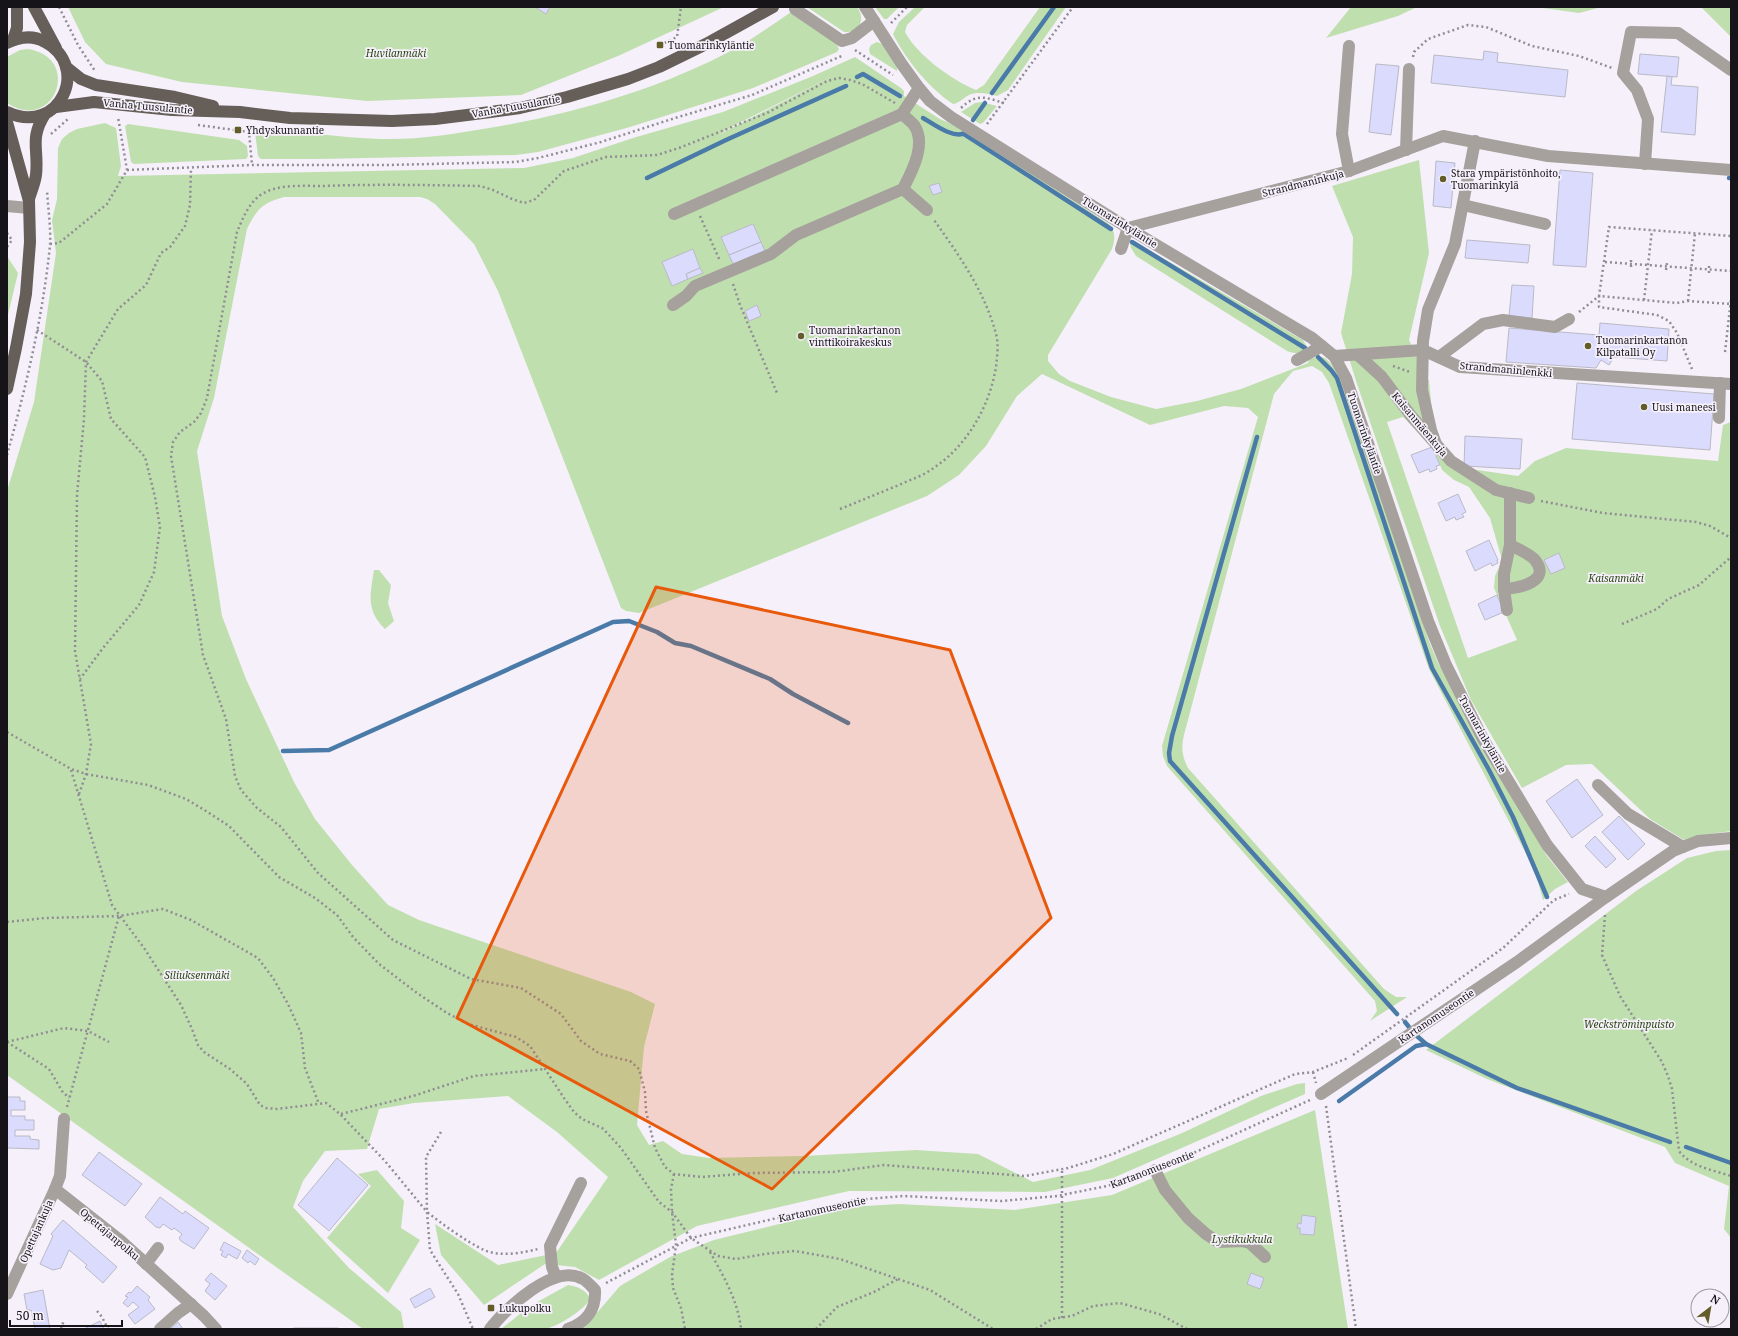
<svg xmlns="http://www.w3.org/2000/svg" width="1738" height="1336" font-family="'Noto Serif',serif">
<style>
.green{fill:#c0dfae;fill-rule:evenodd}
.lines{fill:none;stroke-linecap:round;stroke-linejoin:round}
.stream{stroke:#4a7ba8;stroke-width:4.5}
.building{fill:#dadbfd;stroke:#babac6}
.path{stroke:#918d95;stroke-width:2.5;stroke-dasharray:2 3;stroke-linecap:butt}
.minor{stroke:#a6a19d;stroke-width:12}
.major{stroke:#665e58;stroke-width:12}
.marked{fill:#e8590c;fill-opacity:0.2;stroke:#e8590c;stroke-width:3;stroke-linejoin:round}
.poi-dot{fill:#635d29;stroke:#f6f0fb;stroke-width:1.5}
.labels{text-anchor:middle;stroke-width:3.5;stroke-linejoin:round;paint-order:stroke}
.poi-label{font-size:10px;fill:#161418;stroke:#f6f0fb;text-anchor:start}
.park-label{font-size:10px;font-style:italic;fill:#284610;stroke:#f6f0fb}
.street-label{font-size:10px;fill:#161418;stroke:#f6f0fb}
</style>
<rect width="100%" height="100%" fill="#f6f0fb"/>
<g class="green">
<path d="M68,7H724L618,56L521,95L367,101L182,82L106,64L85,42Z"/>
<path d="M807,7H857C866,19 860,33 844,32Z"/>
<path d="M875,7H899L887,19H884Z"/>
<path d="M915,7H925L907,25L905,32C917,55 952,80 976,90L984,85L1040,7H1066L1008,90L997,96C989,94 978,91 969,95C963,98 960,103 953,104C928,87 906,60 893,34L899,22Z"/>
<path d="M1351,7H1417L1398,16L1326,38Z"/>
<path d="M1536,7H1597L1598,8L1579,13Z"/>
<path d="M1701,7H1731V37Z"/>
<path d="M791,12L836,43L839,49L837,52L753,88L630,127L538,152L516,155L318,159H261L258,156L255,132L258,130C299,130 340,138 381,139C417,140 454,134 489,128C574,114 663,88 738,47C756,36 774,24 791,12Z"/>
<path d="M877,42L882,44L897,68V71L870,54L869,49L871,45Z"/>
<path d="M28,49C83,58 54,134 7,103V57L20,50Z"/>
<path d="M855,57L901,88L904,91V96L940,119L960,128L1109,224C1116,232 1115,240 1112,249L1048,355V361L1059,374L1070,381L1111,397L1156,409L1197,401L1241,389L1308,363L1309,359C1315,358 1321,355 1326,359C1341,371 1348,403 1354,420C1381,494 1405,570 1430,644L1439,665L1511,795L1547,856L1568,882L1555,889L1543,900L1535,871L1429,669L1329,383L1322,372L1312,366L1293,371L1274,394L1184,735C1181,748 1182,756 1188,768L1384,989L1396,997H1407L1370,1021L1377,1011L1375,1001L1167,766L1163,756L1162,746L1258,417L1248,408L1224,406L1150,425L1042,374L1017,396L986,446L959,475L927,496L639,613L626,611L621,608L498,291L474,244L435,204L427,199L420,197H284C262,203 257,209 247,229L214,398L197,451L222,616L246,679L294,782L315,819L352,865L388,905L419,920L631,992L655,1004L644,1047L637,1125L649,1145L663,1141L682,1154L709,1158L803,1156L916,1150L978,1154L1033,1182L1090,1170L1180,1134L1261,1096L1297,1084L1305,1083V1094L1113,1178L1045,1192L849,1191L697,1226L599,1280L575,1267L545,1264L484,1305L441,1255L435,1224L498,1265L556,1253L608,1177L557,1132L508,1096L414,1103L379,1109L367,1149L325,1151L303,1181L293,1207L349,1268L401,1312L404,1329H363L7,1075V491L34,402L56,253L52,220L57,199L58,148L62,139L69,133L77,129L105,123L116,128L121,166L118,176L524,168L573,158L633,138L723,112L813,76ZM835,75L718,135L733,126Z"/>
<path d="M981,102L997,106L983,123L980,124L961,112L975,103Z"/>
<path d="M128,124L239,140L247,146L248,156L246,159L134,164L131,162L125,126Z"/>
<path d="M1419,160L1429,253L1409,340L1429,381L1434,431L1450,456L1464,468L1518,476L1535,461L1566,448L1718,461L1723,425L1731,422V831L1695,836L1686,841L1650,819L1592,764L1566,765L1522,788L1471,700L1440,626L1357,384L1341,333L1352,274L1353,237L1332,186ZM1403,417L1432,445L1442,470L1454,480L1469,487L1490,518L1502,560L1495,576L1494,588L1517,640L1468,658L1387,422Z"/>
<path d="M1132,240L1303,340L1307,347C1303,355 1295,354 1287,351L1136,256L1131,248L1130,242Z"/>
<path d="M7,256L18,273L7,319Z"/>
<path d="M374,570H379L391,585L388,603L394,621L385,629C366,610 370,595 374,570Z"/>
<path d="M1731,850V1238L1724,1229L1729,1186L1675,1163L1665,1147L1487,1079L1426,1050L1636,891L1687,858L1716,851Z"/>
<path d="M1315,1110L1348,1329H583L620,1286L670,1257L714,1240L848,1207L899,1204L1015,1210L1112,1195Z"/>
<path d="M377,1170L404,1201L401,1228L420,1240L388,1293L327,1238L371,1186L358,1174Z"/>
<path d="M568,1285C578,1287 585,1289 590,1298C588,1308 555,1328 545,1329C530,1330 515,1329 501,1329L530,1306Z"/>
</g>
<g class="lines">
<g class="stream">
<path d="M857,77L863,74L900,96"/>
<path d="M992,93L1054,7"/>
<path d="M923,118C934,124 953,139 965,133"/>
<path d="M973,120L985,103"/>
<path d="M964,134L1111,229"/>
<path d="M647,178L726,140L846,86"/>
<path d="M1729,178H1731"/>
<path d="M1132,242L1305,348"/>
<path d="M1318,357L1331,370L1337,378L1432,668L1489,770L1513,817L1547,897"/>
<path d="M1257,437L1172,736L1169,753L1170,761L1397,1014"/>
<path d="M283,751L329,750L613,622L629,621L657,632L675,643L691,646L770,679L793,694L848,723"/>
<path d="M1405,1022L1409,1027"/>
<path d="M1417,1036L1426,1044L1517,1088L1670,1142"/>
<path d="M1339,1101L1416,1046L1426,1044"/>
<path d="M1686,1147L1731,1163"/>
</g>
</g>
<g class="building">
<path d="M535,7H550L546,14Z"/>
<path d="M1484,51L1498,53L1497,62L1568,70L1565,97L1431,83L1434,55L1483,60Z"/>
<path d="M1640,54L1679,57L1677,77L1638,74Z"/>
<path d="M1376,64L1399,66L1391,135L1369,132Z"/>
<path d="M1667,76L1672,77L1671,85L1698,87L1695,135L1661,132Z"/>
<path d="M1436,161L1455,163L1451,208L1433,206Z"/>
<path d="M1560,170L1593,173L1586,267L1553,265Z"/>
<path d="M939,183L942,192L933,195L929,186Z"/>
<path d="M753,224L761,242L729,255L721,237Z"/>
<path d="M1467,240L1530,245L1528,263L1465,258Z"/>
<path d="M761,242L765,251L733,264L729,255Z"/>
<path d="M693,249L700,268L686,274L688,279L672,286L662,262Z"/>
<path d="M700,268L703,273L688,279L686,274Z"/>
<path d="M1512,285L1534,286L1532,318L1509,316Z"/>
<path d="M757,305L761,316L749,321L745,311Z"/>
<path d="M1600,323L1669,329L1667,361L1614,357L1609,365L1601,360L1596,368L1506,362L1509,328L1599,335Z"/>
<path d="M1577,383L1714,394L1710,450L1572,439Z"/>
<path d="M1465,436L1522,439L1520,469L1464,466Z"/>
<path d="M1432,447L1440,465L1436,466L1437,469L1430,472L1429,469L1419,473L1411,455Z"/>
<path d="M1458,494L1466,512L1462,514L1464,517L1456,520L1455,517L1446,521L1438,503Z"/>
<path d="M1489,540L1498,560H1497L1498,563L1492,566L1491,563L1475,571L1466,551Z"/>
<path d="M1559,553L1565,568L1551,574L1544,560Z"/>
<path d="M1497,595L1504,612L1485,620L1478,604Z"/>
<path d="M1577,779L1603,815L1572,838L1546,801Z"/>
<path d="M1619,816L1645,844L1628,860L1602,832Z"/>
<path d="M1595,836L1616,859L1606,868L1585,846Z"/>
<path d="M7,1097H20V1101H25V1110H11V1116H25V1120H34V1130H15V1136H30V1139L39,1140V1149L7,1148Z"/>
<path d="M99,1152L142,1184L125,1206L82,1175Z"/>
<path d="M337,1158L368,1185L329,1231L298,1205Z"/>
<path d="M160,1197L183,1214L185,1211L209,1228L194,1249L181,1241L179,1238L182,1234L174,1228L172,1230L163,1224L160,1228L156,1227L145,1217Z"/>
<path d="M1302,1215L1316,1217L1314,1235L1300,1234V1228H1297L1298,1223L1301,1224Z"/>
<path d="M63,1220L117,1267L103,1283L85,1267L87,1265L69,1250L61,1268L53,1270L40,1264L53,1236L51,1234Z"/>
<path d="M224,1242L241,1251L237,1259L228,1254L226,1258L221,1255L223,1251L220,1250Z"/>
<path d="M247,1250L259,1259L255,1265L250,1261L248,1263L242,1258Z"/>
<path d="M211,1273L227,1286L215,1300L205,1291L210,1284L205,1280Z"/>
<path d="M1251,1273L1264,1278L1260,1289L1247,1284Z"/>
<path d="M137,1286L150,1297L148,1300L155,1309L135,1324L128,1315L139,1307L133,1302L128,1307L123,1303L128,1297L125,1296L129,1292L131,1293Z"/>
<path d="M430,1288L435,1297L415,1308L410,1299Z"/>
<path d="M43,1290L50,1329H35L31,1310H27L24,1294Z"/>
<path d="M100,1321L104,1329H84Z"/>
<path d="M178,1322L183,1329H170Z"/>
<rect x="294" y="1328" width="44" height="1"/>
</g>
<g class="lines">
<g class="path">
<path d="M59,7L78,45L95,71"/>
<path d="M891,23L907,7"/>
<path d="M660,45L677,37L681,7"/>
<path d="M855,50L893,75"/>
<path d="M1413,57L1414,52L1428,39L1468,25L1486,27L1532,46L1579,56L1612,68"/>
<path d="M895,103L862,84L850,80L839,78L827,81L767,113L679,148L657,155L606,157L564,171L534,200L524,203L512,199L493,190L480,186C427,185 375,184 322,186C303,186 278,184 262,194C249,202 243,218 237,232L207,398L201,413L194,422L180,432L173,442L171,456L203,655L226,719L235,776L241,790L257,808L281,827L318,873L393,940L471,979L521,988L561,1014L581,1041L600,1054L630,1061L639,1069L645,1092L646,1111L655,1148L665,1167L674,1174L702,1177L752,1173L833,1172L884,1165L1025,1176L1068,1168L1113,1154L1295,1074L1313,1072L1348,1058"/>
<path d="M961,108C977,93 984,97 1004,103"/>
<path d="M987,124L1073,7"/>
<path d="M198,125L249,132L252,165"/>
<path d="M51,134L68,119"/>
<path d="M127,170L252,165H387L516,162L538,158L601,142L675,118L752,95L844,55"/>
<path d="M700,216L720,261"/>
<path d="M7,233L12,240L7,247"/>
<path d="M50,244L59,243L107,204L127,170L118,117"/>
<path d="M1605,262L1731,271"/>
<path d="M1631,267V260"/>
<path d="M1666,270L1667,263"/>
<path d="M1709,273V266"/>
<path d="M733,284L740,305L777,393"/>
<path d="M1644,300L1652,230"/>
<path d="M1688,301L1695,233"/>
<path d="M1579,312L1599,296L1609,227L1731,236"/>
<path d="M37,330L86,362L102,381L111,419L145,457L155,497L160,527L154,572L139,605L103,648L80,679"/>
<path d="M1725,352L1731,299"/>
<path d="M1393,366L1410,372"/>
<path d="M1692,369L1677,333L1669,321L1657,315L1599,307V296L1677,303L1688,301L1731,304"/>
<path d="M7,455C26,387 43,316 50,245C51,228 48,208 47,190"/>
<path d="M1541,501L1603,513L1696,522L1710,526L1731,538"/>
<path d="M840,509C860,501 879,493 899,485C909,480 920,477 929,471C965,449 989,409 996,367C997,357 999,345 996,334C985,292 959,255 934,220"/>
<path d="M1622,624L1657,609L1668,599L1699,585L1731,557"/>
<path d="M7,732L71,769L86,774L148,785L186,799L206,811L229,826L279,877L315,898L337,915L353,937L379,964L417,993L447,1013L468,1024L516,1037L530,1046L564,1098L574,1112L582,1119L602,1128L609,1135L621,1148L659,1202L672,1212L691,1238L718,1256L736,1259L765,1254L795,1251L840,1259L930,1290L993,1329"/>
<path d="M71,770L112,905L144,948L181,1005L192,1029L198,1045L204,1052L230,1069L247,1084L260,1105L266,1108L277,1109L326,1103L340,1114L385,1161L427,1212L430,1250L458,1294L473,1329"/>
<path d="M79,794L86,774L91,744L75,651L77,495L84,419L86,362L118,309L146,285L161,253L170,247L185,226L190,205L191,168"/>
<path d="M1605,915L1602,955L1620,996L1662,1062L1668,1076L1672,1089L1679,1151C1691,1167 1713,1170 1731,1176"/>
<path d="M7,922L45,918L119,916L163,909L191,920L258,958L273,978L288,1004L301,1033L305,1068L319,1104"/>
<path d="M7,1042L64,1028L88,1031L109,1042"/>
<path d="M7,1042L49,1069L62,1091L69,1098"/>
<path d="M1353,1055L1503,948L1554,900L1569,894"/>
<path d="M1313,1072L1316,1083"/>
<path d="M1326,1106L1356,1329"/>
<path d="M67,1107L119,916"/>
<path d="M341,1114L413,1096L474,1076L545,1069"/>
<path d="M441,1132L426,1157L427,1212C442,1224 467,1242 484,1250C500,1257 522,1253 538,1249"/>
<path d="M1167,1165L1310,1100"/>
<path d="M674,1174L671,1189L672,1212L676,1245L672,1275L673,1288L681,1308L685,1329"/>
<path d="M710,1252C724,1277 738,1301 741,1329"/>
<path d="M606,1283L691,1238L855,1200L903,1196L1002,1201L1057,1196L1107,1186L1144,1174"/>
<path d="M97,1311L102,1317L108,1329"/>
<path d="M1062,1318V1169"/>
<path d="M61,1329L64,1320"/>
<path d="M816,1329L837,1307L874,1292L898,1279"/>
<path d="M1036,1329L1052,1319L1072,1316L1093,1306L1120,1303L1159,1314L1187,1329"/>
</g>
<g class="minor">
<path d="M865,7L901,63L919,88L930,101L951,117L1128,228L1312,338L1334,356L1346,378L1428,621L1446,665L1483,739L1547,845L1582,889L1606,897"/>
<path d="M795,9L842,41L852,38L874,21"/>
<path d="M1349,46L1342,134L1349,171"/>
<path d="M1406,150L1409,69"/>
<path d="M1645,164L1648,119L1637,90L1623,73L1631,32L1678,33L1731,70"/>
<path d="M903,189L927,210"/>
<path d="M1463,205L1545,224"/>
<path d="M7,206L29,208"/>
<path d="M674,214L902,114L919,88"/>
<path d="M1121,249L1128,228L1349,171L1443,136L1548,156L1731,170"/>
<path d="M673,305L686,296L695,286L771,254L796,235L903,189C912,171 927,144 914,125C911,121 906,118 902,114"/>
<path d="M1358,355L1382,377L1412,417L1451,461L1496,490L1529,498"/>
<path d="M1334,356L1423,350L1460,367L1731,384"/>
<path d="M1439,357L1483,324L1503,320L1555,327L1569,319"/>
<path d="M1297,360L1322,346"/>
<path d="M1719,418L1720,383"/>
<path d="M1436,444L1431,430L1422,390L1423,341L1428,310L1455,244L1475,141"/>
<path d="M1504,589C1518,588 1552,582 1535,560C1530,554 1518,549 1510,545"/>
<path d="M1507,610L1504,589V574L1510,545V493"/>
<path d="M1598,785L1628,814L1683,847"/>
<path d="M1321,1094L1517,962L1606,897L1673,851L1698,841L1731,838"/>
<path d="M64,1119L60,1176L55,1189L121,1241L204,1316L216,1329"/>
<path d="M1155,1170L1165,1190L1188,1218L1206,1234L1218,1242L1242,1241L1250,1243L1265,1257"/>
<path d="M146,1264L158,1248"/>
<path d="M556,1277L552,1267L550,1246L581,1183"/>
<path d="M7,1294L55,1189"/>
<path d="M160,1329L178,1313L191,1304"/>
<path d="M490,1329C506,1308 555,1262 583,1279C587,1281 591,1286 595,1290C596,1310 587,1322 568,1329"/>
</g>
<g class="major">
<path d="M34,7L56,48"/>
<path d="M13,40L17,28V7"/>
<path d="M7,43C19,37 33,35 45,42C91,66 60,137 7,112"/>
<path d="M66,67L81,79L96,85L175,97L213,106"/>
<path d="M56,107L94,102L172,110L240,112L290,118L392,121L435,119L475,114L520,108L567,97L628,79L659,67L706,44L773,7"/>
<path d="M7,122L29,201L30,242L26,294L16,348L7,389"/>
<path d="M29,199C31,192 35,183 36,175C39,149 29,139 45,114"/>
</g>
</g>
<path class="marked" d="M656,587L950,650L1051,918L772,1189L457,1018Z"/>
<g class="poi-dot">
<rect x="656" y="41" width="8" height="8" rx="2"/>
<rect x="234" y="126" width="8" height="8" rx="2"/>
<circle cx="1443" cy="179" r="4"/>
<circle cx="801" cy="336" r="4"/>
<circle cx="1588" cy="346" r="4"/>
<circle cx="1644" cy="407" r="4"/>
<rect x="487" y="1304" width="8" height="8" rx="2"/>
</g>
<g class="labels">
<g class="poi-label">
<text x="668" y="49">Tuomarinkyläntie</text>
<text x="246" y="134">Yhdyskunnantie</text>
<text x="1451" y="177">Stara ympäristönhoito,<tspan x="1451" dy="12">Tuomarinkylä</tspan></text>
<text x="809" y="334">Tuomarinkartanon<tspan x="809" dy="12">vinttikoirakeskus</tspan></text>
<text x="1596" y="344">Tuomarinkartanon<tspan x="1596" dy="12">Kilpatalli Oy</tspan></text>
<text x="1652" y="411">Uusi maneesi</text>
<text x="499" y="1312">Lukupolku</text>
</g>
<g class="park-label">
<text x="396" y="57">Huvilanmäki</text>
<text x="1616" y="582">Kaisanmäki</text>
<text x="197" y="979">Siliuksenmäki</text>
<text x="1629" y="1028">Weckströminpuisto</text>
<text x="1242" y="1243">Lystikukkula</text>
</g>
<g class="street-label">
<text transform="translate(148 106) rotate(5)" y="4">Vanha Tuusulantie</text>
<text transform="translate(516 106) rotate(-10)" y="4">Vanha Tuusulantie</text>
<text transform="translate(1303 183) rotate(-14)" y="4">Strandmaninkuja</text>
<text transform="translate(1120 222) rotate(32)" y="4">Tuomarinkyläntie</text>
<text transform="translate(1506 369) rotate(5)" y="4">Strandmaninlenkki</text>
<text transform="translate(1420 424) rotate(50)" y="4">Kaisanmäenkuja</text>
<text transform="translate(1365 433) rotate(71)" y="4">Tuomarinkyläntie</text>
<text transform="translate(1483 734) rotate(61)" y="4">Tuomarinkyläntie</text>
<text transform="translate(1436 1016) rotate(-34)" y="4">Kartanomuseontie</text>
<text transform="translate(1152 1169) rotate(-21)" y="4">Kartanomuseontie</text>
<text transform="translate(822 1209) rotate(-12)" y="4">Kartanomuseontie</text>
<text transform="translate(36 1231) rotate(-66)" y="4">Opettajankuja</text>
<text transform="translate(110 1234) rotate(40)" y="4">Opettajanpolku</text>
</g>
</g>
<rect width="1738" height="1336" fill="none" stroke="#161418" stroke-width="16"/>
<g transform="translate(1710 1308) rotate(31)"><circle r="19" fill="#f6f0fb" stroke="#9c98a0"/>
<path d="M0-3L7 15L0 10L-7 15Z" fill="#635d29"/>
<text y="-6" font-size="11" font-weight="bold" text-anchor="middle" fill="#161418">N</text>
</g>
<path d="M10 1320v6h112v-6" fill="none" stroke="#161418" stroke-width="2"/>
<text x="16" y="1320" font-size="12" fill="#161418" stroke="#f6f0fb" stroke-width="3" paint-order="stroke">50 m</text>
</svg>
